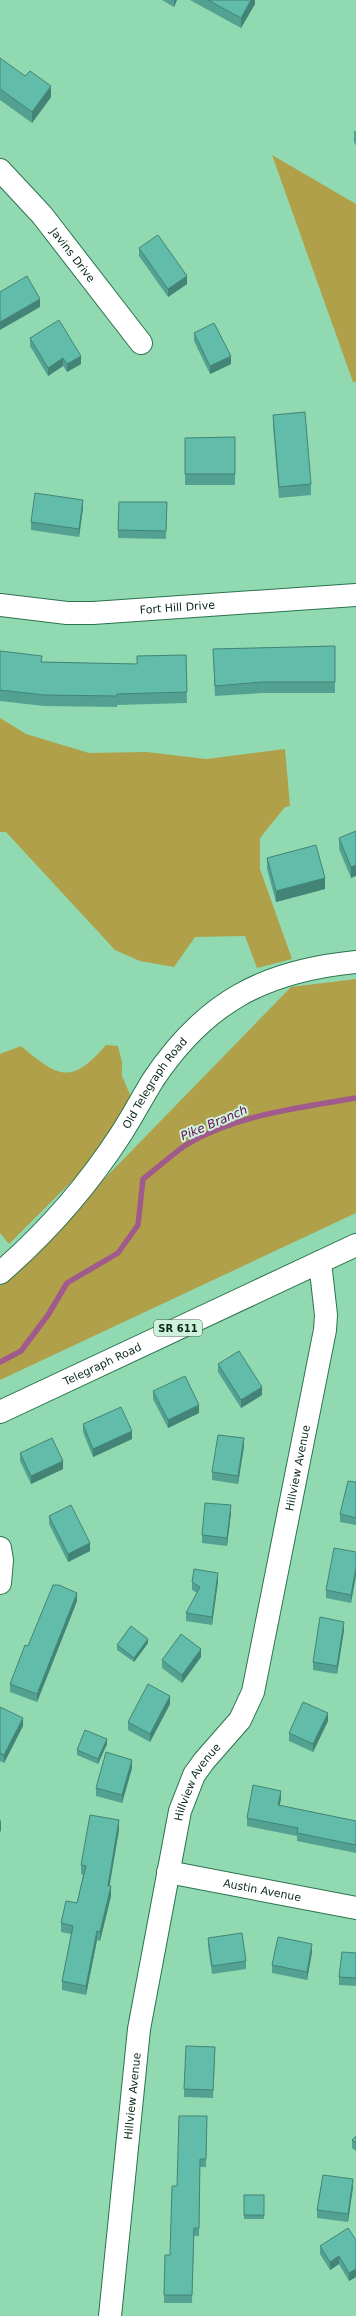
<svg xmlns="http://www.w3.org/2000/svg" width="356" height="2316" font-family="'DejaVu Sans',sans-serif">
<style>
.green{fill:#b0a049}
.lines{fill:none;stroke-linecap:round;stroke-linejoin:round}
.stream{stroke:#a05b8c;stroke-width:5.5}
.minor-casing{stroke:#2b734f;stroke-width:24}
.primary-casing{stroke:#2b734f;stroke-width:24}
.minor{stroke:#fff;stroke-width:22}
.primary{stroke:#fff;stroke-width:22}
.wall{fill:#53a291}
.shaded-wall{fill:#448476}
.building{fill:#61bca9;stroke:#448476}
.labels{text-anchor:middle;stroke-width:4;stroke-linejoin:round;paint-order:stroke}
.shield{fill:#cef1db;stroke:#466554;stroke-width:1}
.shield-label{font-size:10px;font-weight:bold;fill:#0b291a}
.street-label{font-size:11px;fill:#0b291a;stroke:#cef1db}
.water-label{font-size:12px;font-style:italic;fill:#650c52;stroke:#cef1db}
</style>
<rect width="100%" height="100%" fill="#91d9b0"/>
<g class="green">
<path d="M272,155L356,204V382H353Z"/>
<path d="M0,718L26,734L89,753L147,752L206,759L285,749L290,806L285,807L260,838V869L292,959L257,968L245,936L195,937L174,967L140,961L115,950L6,832H0Z"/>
<path d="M356,979V1213L0,1380V1286L291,987Z"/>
<path d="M106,1045L118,1046L122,1062V1076L131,1097L96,1157L9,1244L0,1233V1054L21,1046C59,1078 71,1085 106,1045Z"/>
</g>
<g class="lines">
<path class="stream" d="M0,1362L21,1351L48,1315L67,1283L118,1253L138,1225L143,1179C158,1168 173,1153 189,1143C237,1115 302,1107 356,1098"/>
<defs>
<g id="minor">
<path id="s1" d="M0,170L42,215L141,343"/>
<path id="s2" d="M0,605L67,613H93L356,595"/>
<path id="s3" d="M0,1273C46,1233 88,1185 121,1134C132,1117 142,1098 153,1080C205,1002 264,971 356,962"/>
<path d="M0,1548L2,1560L0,1583"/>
<path id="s4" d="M168,1872L356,1908"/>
<path id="s5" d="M110,2316L139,2029L180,1811L194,1775L204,1761L240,1720L253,1692L325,1330L326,1315L320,1262"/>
</g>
<g id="primary">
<path id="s6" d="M0,1412L356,1245"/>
</g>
</defs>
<use href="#minor" class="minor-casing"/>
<use href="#primary" class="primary-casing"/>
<use href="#minor" class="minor"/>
<use href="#primary" class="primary"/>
</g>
<g class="wall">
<path d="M162,0H177L174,7Z"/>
<path d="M190,0H255V4L241,28Z"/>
<path d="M0,58L51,97L32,123L0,100Z"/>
<path d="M354,131H356V146L354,142Z"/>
<path d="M139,248L187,284L168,297L139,256Z"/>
<path d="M194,333L231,364L210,374L194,341Z"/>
<path d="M30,338L81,364L67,372L63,366L48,376L30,346Z"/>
<path d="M273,415L311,484V495L279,498L273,426Z"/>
<path d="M235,437V485H185V438Z"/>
<path d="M167,502L166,539L118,538V530Z"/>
<path d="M83,508L79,537L31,530V522Z"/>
<path d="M335,646V693H262L215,696L213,649Z"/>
<path d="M0,651L42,662L137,664L186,655L187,703L117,705V707L44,706L0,701Z"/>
<path d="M356,831L351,878L339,849V838Z"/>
<path d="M267,858L325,889L276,902L267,869Z"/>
<path d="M218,1364L262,1395L241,1408L218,1372Z"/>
<path d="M153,1391L199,1413L168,1428L153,1399Z"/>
<path d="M83,1424L132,1439L93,1457L83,1432Z"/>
<path d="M244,1446L238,1484L212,1480V1472Z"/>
<path d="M20,1453L63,1469L31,1484L20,1461Z"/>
<path d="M356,1482V1525L340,1522V1514Z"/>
<path d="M231,1513L227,1546L202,1543V1535Z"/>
<path d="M49,1516L90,1551L68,1562L49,1524Z"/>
<path d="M356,1552L351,1603L326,1598V1590Z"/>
<path d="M218,1581L212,1625L186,1621V1613L197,1593L192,1590V1582Z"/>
<path d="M77,1601L37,1702L10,1692V1684Z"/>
<path d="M344,1630L337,1674L313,1670V1662Z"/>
<path d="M148,1643L134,1662L117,1650V1645Z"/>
<path d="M201,1657L182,1683L162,1668V1660Z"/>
<path d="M170,1704L150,1742L128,1730V1722Z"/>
<path d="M0,1707L23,1726L4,1763L0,1761Z"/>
<path d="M328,1721L313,1752L289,1741V1733Z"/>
<path d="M107,1744L98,1764L77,1755V1750Z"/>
<path d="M132,1768L122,1803L96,1796V1788Z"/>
<path d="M281,1799L279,1805L356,1821V1853L297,1841V1836L247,1826V1818Z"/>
<path d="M119,1830L109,1886L111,1896L100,1941L97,1940L86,1995L62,1990V1981L71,1934L61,1932V1923L77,1903L83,1875L81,1874V1865Z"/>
<path d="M208,1938L246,1961V1969L212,1974L208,1946Z"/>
<path d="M312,1952L307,1980L272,1973V1965Z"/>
<path d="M356,1953V1986L339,1985V1977Z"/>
<path d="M215,2055L213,2098L184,2097V2089Z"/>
<path d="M207,2116L206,2167H200L199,2236H194L192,2303H164L165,2255H170L177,2186Z"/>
<path d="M356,2136V2151L352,2148V2140Z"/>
<path d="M353,2187L348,2222L317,2218V2210Z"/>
<rect x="244" y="2195" width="20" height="24"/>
<path d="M356,2240V2277L349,2281L339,2264L330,2270L320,2254V2246Z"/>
</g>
<g class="shaded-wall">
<path d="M174,0H177L174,7Z"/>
<path d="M251,0H255V4L241,28V18Z"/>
<path d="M51,86V97L32,123V112Z"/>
<path d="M187,276V284L168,297V289Z"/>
<path d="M40,299V307L0,330V322Z"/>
<path d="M81,356V364L67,372V364Z"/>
<path d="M231,356V364L210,374V366Z"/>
<path d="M63,358V366L48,376V368Z"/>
<path d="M83,500V508L79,537V529Z"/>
<path d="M356,865V876L351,878V867Z"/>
<path d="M325,878V889L276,902V891Z"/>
<path d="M262,1387V1395L241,1408V1400Z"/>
<path d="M199,1405V1413L168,1428V1420Z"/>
<path d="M132,1431V1439L93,1457V1449Z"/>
<path d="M244,1438V1446L238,1484V1476Z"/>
<path d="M63,1461V1469L31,1484V1476Z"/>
<path d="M231,1505V1513L227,1546V1538Z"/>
<path d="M90,1543V1551L68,1562V1554Z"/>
<path d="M356,1568V1576L351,1603V1595Z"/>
<path d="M218,1573V1581L212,1625V1617Z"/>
<path d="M77,1593V1601L37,1702V1694Z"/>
<path d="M344,1622V1630L337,1674V1666Z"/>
<path d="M148,1639V1643L134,1662V1658Z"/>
<path d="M201,1649V1657L182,1683V1675Z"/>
<path d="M170,1696V1704L150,1742V1734Z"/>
<path d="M328,1713V1721L313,1752V1744Z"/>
<path d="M23,1718V1726L4,1763V1755Z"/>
<path d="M107,1739V1744L98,1764V1759Z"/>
<path d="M132,1760V1768L122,1803V1795Z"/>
<path d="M281,1791V1799L278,1813V1805Z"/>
<path d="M1,1819V1830L0,1833V1822Z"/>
<path d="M119,1820V1830L108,1895V1886Z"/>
<path d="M111,1886V1896L100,1941V1932Z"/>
<path d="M97,1931V1940L86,1995V1986Z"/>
<path d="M312,1944V1952L307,1980V1972Z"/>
<path d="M353,2179V2187L348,2222V2214Z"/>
<path d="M339,2256V2264L330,2270V2262Z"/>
<path d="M356,2269V2277L349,2281V2273Z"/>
</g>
<g class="building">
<path d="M208,0H251L241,18Z"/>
<path d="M0,58L25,76L30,71L51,86L32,112L0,89Z"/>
<path d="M158,235L187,276L168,289L139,248Z"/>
<path d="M27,276L40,299L0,322V292Z"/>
<path d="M59,320L81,356L67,364L63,358L48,368L30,338Z"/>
<path d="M214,323L231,356L210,366L194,333Z"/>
<path d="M305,412L311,484L279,487L273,415Z"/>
<path d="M235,437V474H185V438Z"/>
<path d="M35,493L83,500L79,529L31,522Z"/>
<path d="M119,502H167L166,531L118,530Z"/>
<path d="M335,646V682H262L215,686L213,649Z"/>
<path d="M0,651L42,656L41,662L137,664V656L186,655L187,692L117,694V696L44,695L0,690Z"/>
<path d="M356,831V865L351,867L339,838Z"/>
<path d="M316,845L325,878L276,891L267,858Z"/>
<path d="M239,1351L262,1387L241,1400L218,1364Z"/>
<path d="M185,1376L199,1405L168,1420L153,1391Z"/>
<path d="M121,1407L132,1431L93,1449L83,1424Z"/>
<path d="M218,1435L244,1438L238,1476L212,1472Z"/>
<path d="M52,1438L63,1461L31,1476L20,1453Z"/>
<path d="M348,1481L356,1482V1518L340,1514Z"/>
<path d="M205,1503L231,1505L227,1538L202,1535Z"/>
<path d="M71,1505L90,1543L68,1554L49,1516Z"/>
<path d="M334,1548L356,1552V1568L351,1595L326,1590Z"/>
<path d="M194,1569L218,1573L212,1617L186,1613L200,1587L192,1582Z"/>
<path d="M53,1585H59L77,1593L37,1694L10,1684L25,1645L28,1646Z"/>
<path d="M320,1617L344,1622L337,1666L313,1662Z"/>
<path d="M131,1626L148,1639L134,1658L117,1645Z"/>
<path d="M181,1634L201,1649L182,1675L162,1660Z"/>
<path d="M148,1684L170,1696L150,1734L128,1722Z"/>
<path d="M303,1702L328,1713L313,1744L289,1733Z"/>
<path d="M0,1707L23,1718L4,1755L0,1753Z"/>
<path d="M85,1730L107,1739L98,1759L77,1750Z"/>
<path d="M106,1752L132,1760L122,1795L96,1788Z"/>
<path d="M253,1785L281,1791L278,1805L356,1821V1845L297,1833L298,1828L247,1818Z"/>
<path d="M90,1815L119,1820L108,1886H111L100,1932L97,1931L86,1986L62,1981L73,1926L61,1923L66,1901L77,1903L86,1866L81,1865Z"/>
<path d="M242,1933L246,1961L212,1966L208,1938Z"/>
<path d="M278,1937L312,1944L307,1972L272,1965Z"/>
<path d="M342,1952L356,1953V1978L339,1977Z"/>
<path d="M186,2046L215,2047L213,2090L184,2089Z"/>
<path d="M179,2116H207L206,2159H200L199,2228H194L192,2295H164L165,2255H170L172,2186H177Z"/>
<path d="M356,2136V2143L352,2140Z"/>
<path d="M323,2175L353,2179L348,2214L317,2210Z"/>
<rect x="244" y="2195" width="20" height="20"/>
<path d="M348,2228L356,2240V2269L349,2273L339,2256L330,2262L320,2246Z"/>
</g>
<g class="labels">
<rect class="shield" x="154" y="1320" width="48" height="16" rx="3"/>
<g class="shield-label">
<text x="178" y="1332">SR 611</text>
</g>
<g class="street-label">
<text dy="4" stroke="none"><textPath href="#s1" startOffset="112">Javins Drive</textPath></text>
<text dy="4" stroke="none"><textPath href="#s2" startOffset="178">Fort Hill Drive</textPath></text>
<text dy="4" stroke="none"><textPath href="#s3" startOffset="246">Old Telegraph Road</textPath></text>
<text dy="4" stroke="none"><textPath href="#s6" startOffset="113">Telegraph Road</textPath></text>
<text dy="4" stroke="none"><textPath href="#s5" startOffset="880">Hillview Avenue</textPath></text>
<text dy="4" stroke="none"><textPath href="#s5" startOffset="544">Hillview Avenue</textPath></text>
<text dy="4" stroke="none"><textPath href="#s4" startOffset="96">Austin Avenue</textPath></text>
<text dy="4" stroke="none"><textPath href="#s5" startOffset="221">Hillview Avenue</textPath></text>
</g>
<g class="water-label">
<text transform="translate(214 1123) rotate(-23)" y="4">Pike Branch</text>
</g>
</g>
</svg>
